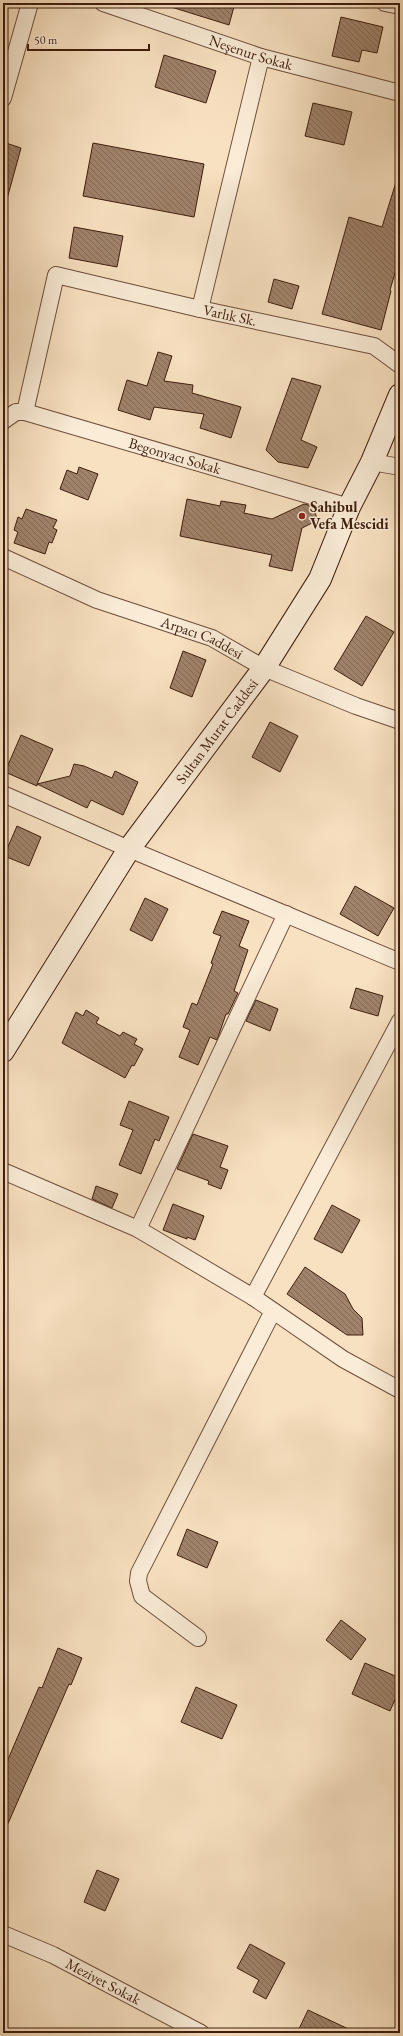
<svg xmlns="http://www.w3.org/2000/svg" width="403" height="2036" font-family="'EB Garamond',serif">
<style>
.building{fill:url(#building-back-hatch);stroke:#3f1d0e}
.lines{fill:none;stroke-linecap:round;stroke-linejoin:round}
.minor-casing{stroke:#6d4e3b;stroke-width:18}
.secondary-casing{stroke:#3f1d0e;stroke-width:24}
.minor{stroke:#faecd7;stroke-width:16}
.secondary{stroke:#faecd7;stroke-width:22}
.poi-dot{fill:#8f2418;stroke:#faecd7;stroke-width:1.5}
.labels{text-anchor:middle;stroke-width:3;stroke-linejoin:round;paint-order:stroke}
.street-label{font-size:15px;fill:#3f1d0e;stroke:#faecd7}
.poi-label{font-size:15px;font-weight:bold;fill:#3f1d0e;stroke:#faecd7;text-anchor:start}
</style>
<defs>
<pattern id="building-back-hatch" width="6" height="6" patternUnits="userSpaceOnUse"><rect width="6" height="6" fill="#9f836b"/><path d="M-1 5l2 2M0 0l6 6M5-1l2 2" fill="none" stroke="#836b56"/></pattern>
</defs>
<rect width="100%" height="100%" fill="#f8e1c1"/>
<filter id="stains"><feTurbulence type="fractalNoise" baseFrequency=".005" numOctaves="4"/><feColorMatrix values="0 0 0 0 .2 0 0 0 0 .09 0 0 0 0 .02 0 0 0 .5 -.17"/></filter>
<radialGradient id="worn" r=".72"><stop offset=".6" stop-color="#630" stop-opacity="0"/><stop offset="1" stop-color="#630" stop-opacity=".3"/></radialGradient>
<g class="building">
<path d="M169,3H235L229,25L168,6Z"/>
<path d="M341,17L383,27L377,53L362,50L359,62L332,56Z"/>
<path d="M164,55L216,71L206,103L155,87Z"/>
<path d="M313,103L352,112L344,145L305,136Z"/>
<path d="M3,142L21,148L7,199L3,198Z"/>
<path d="M93,143L204,164L194,217L83,196Z"/>
<path d="M397,179H400V256L390,290L391,291L381,330L322,314L349,217L382,227Z"/>
<path d="M74,227L123,236L117,267L69,258Z"/>
<path d="M274,279L299,286L292,309L268,302Z"/>
<path d="M158,352L172,356L164,381L193,385L192,393L241,407L231,438L200,428L204,414L154,407L150,420L118,410L127,380L147,386Z"/>
<path d="M292,378L321,386L301,440L317,447L308,468L278,462L266,450Z"/>
<path d="M79,467L98,474L88,500L60,489L67,470L77,474Z"/>
<path d="M187,499L220,506L221,501L246,505L244,513L272,519L304,504L312,506L318,520L302,528L292,571L269,566L272,555L180,536Z"/>
<path d="M26,509L57,520L53,528L57,530L52,543L49,542L45,554L14,543L18,532L14,530L18,517L22,519Z"/>
<path d="M366,616L394,632L362,686L334,669Z"/>
<path d="M183,651L206,660L192,697L170,688Z"/>
<path d="M270,722L298,736L280,772L252,757Z"/>
<path d="M21,735L53,749L37,784L70,776L74,764L84,766L112,778L115,771L138,782L123,815L91,800L87,808L37,784V786L5,772Z"/>
<path d="M17,826L41,837L29,866L4,856Z"/>
<path d="M355,886L394,908L378,936L340,914Z"/>
<path d="M145,898L168,909L152,941L130,930Z"/>
<path d="M222,911L249,921L239,946L248,950L234,991L238,993L228,1014H226L217,1040L210,1037L198,1065L179,1057L190,1030L183,1027L192,1003L197,1005L213,964L211,963L221,936L213,933Z"/>
<path d="M356,988L383,996L378,1016L350,1008Z"/>
<path d="M256,1000L278,1009L270,1031L246,1021Z"/>
<path d="M86,1010L99,1018L96,1023L120,1036L123,1032L137,1039L134,1044L143,1049L134,1066L132,1065L125,1078L62,1043L76,1012L83,1016Z"/>
<path d="M129,1101L169,1117L159,1141L155,1139L141,1174L119,1165L133,1130L120,1125Z"/>
<path d="M193,1134L228,1146L220,1167L228,1170L221,1189L208,1184L209,1181L177,1169Z"/>
<path d="M96,1186L118,1194L112,1208L92,1199Z"/>
<path d="M173,1204L204,1216L195,1240L187,1237V1239L163,1230Z"/>
<path d="M332,1205L360,1220L342,1253L314,1239Z"/>
<path d="M305,1267L345,1294L353,1309L362,1318L363,1335H347L287,1294Z"/>
<path d="M187,1529L218,1542L207,1568L177,1555Z"/>
<path d="M341,1620L366,1639L351,1660L326,1640Z"/>
<path d="M58,1648L82,1658L71,1685L69,1684L3,1835V1771L39,1687L42,1688Z"/>
<path d="M365,1663L400,1678V1688L390,1711L352,1694Z"/>
<path d="M196,1687L237,1705L222,1739L181,1722Z"/>
<path d="M97,1870L119,1879L105,1911L84,1902Z"/>
<path d="M250,1944L285,1963L266,1999L253,1992L259,1980L237,1968Z"/>
<path d="M308,2010L357,2033H297Z"/>
</g>
<g class="lines">
<defs>
<g id="minor">
<path id="s1" d="M103,3L261,57L400,93"/>
<path d="M385,3L400,6"/>
<path d="M3,98L30,3"/>
<path d="M200,309L261,57"/>
<path id="s2" d="M25,412L56,275L200,309L374,346L400,365"/>
<path id="s3" d="M3,421L16,412H25L349,507"/>
<path d="M372,462L400,467"/>
<path id="s4" d="M3,557L97,600L212,638L264,668L356,706L400,721"/>
<path d="M3,794L129,849L400,962"/>
<path d="M3,1171L138,1229L286,914"/>
<path d="M138,1229L253,1297L400,1021"/>
<path d="M253,1297L343,1359L400,1390"/>
<path d="M198,1638L142,1596L138,1581L139,1573L273,1311"/>
<path id="s5" d="M3,1934L53,1955L201,2033"/>
</g>
<g id="secondary">
<path id="s6" d="M3,1051L129,849L264,668L320,579L349,507L372,462L400,395"/>
</g>
</defs>
<use href="#minor" class="minor-casing"/>
<use href="#secondary" class="secondary-casing"/>
<use href="#minor" class="minor"/>
<use href="#secondary" class="secondary"/>
</g>
<circle class="poi-dot" cx="302" cy="516" r="4"/>
<g class="labels">
<g class="street-label">
<text dy="5" stroke="none"><textPath href="#s1" startOffset="156">Neşenur Sokak</textPath></text>
<text dy="5" stroke="none"><textPath href="#s2" startOffset="319">Varlık Sk.</textPath></text>
<text dy="5" stroke="none"><textPath href="#s3" startOffset="181">Begonyacı Sokak</textPath></text>
<text dy="5" stroke="none"><textPath href="#s4" startOffset="215">Arpacı Caddesi</textPath></text>
<text dy="5" stroke="none"><textPath href="#s6" startOffset="385">Sultan Murat Caddesi</textPath></text>
<text dy="5" stroke="none"><textPath href="#s5" startOffset="111">Meziyet Sokak</textPath></text>
</g>
<g class="poi-label">
<text x="310" y="512">Sahibul<tspan x="310" dy="17">Vefa Mescidi</tspan></text>
</g>
</g>
<rect width="403" height="2036" fill="none" stroke="#f8e1c1" stroke-width="16"/>
<rect x="4" y="4" width="395" height="2028" fill="none" stroke="#3f1d0e" stroke-width="2"/>
<rect x="8" y="8" width="387" height="2020" fill="none" stroke="#3f1d0e"/>
<path d="M28 44v6h121v-6" fill="none" stroke="#3f1d0e" stroke-width="2"/>
<text x="34" y="44" font-size="12" fill="#3f1d0e" stroke="#faecd7" stroke-width="3" paint-order="stroke">50 m</text>
<rect width="100%" height="100%" filter="url(#stains)"/>
<rect width="100%" height="100%" fill="url(#worn)"/>
</svg>
